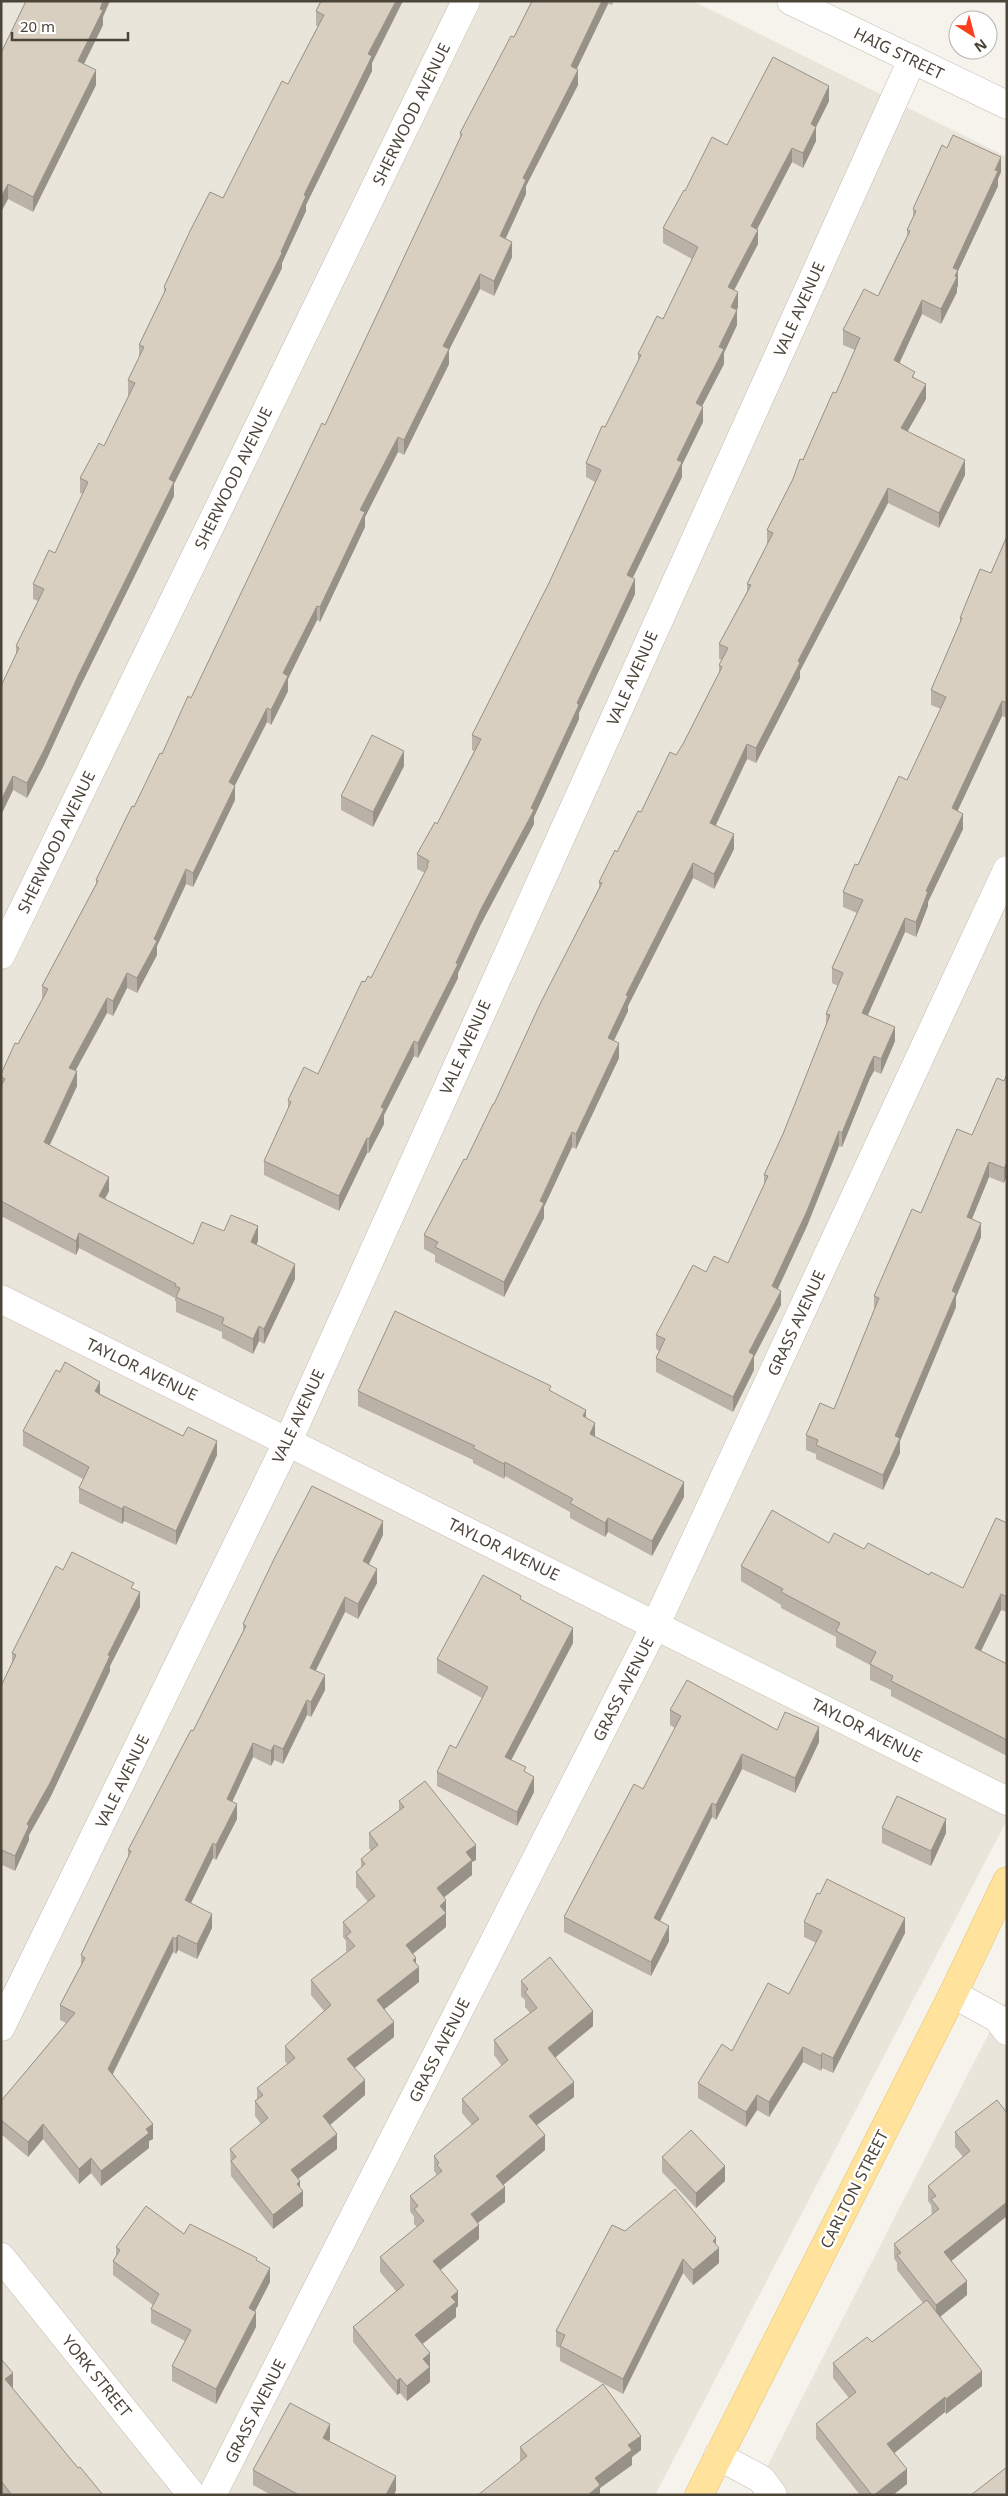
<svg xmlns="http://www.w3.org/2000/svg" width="1008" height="2496" font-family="'Noto Sans',sans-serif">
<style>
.residential{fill:#eae5da}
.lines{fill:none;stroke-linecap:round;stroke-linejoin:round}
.minor-casing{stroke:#c2bbae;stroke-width:29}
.major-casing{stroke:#e6c16a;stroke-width:29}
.minor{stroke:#fff;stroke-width:28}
.major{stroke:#ffe39c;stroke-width:28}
.wall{fill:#bab2a6}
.shaded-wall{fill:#979187}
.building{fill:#d8cfc1;stroke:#979187}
.labels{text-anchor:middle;stroke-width:5;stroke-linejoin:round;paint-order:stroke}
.street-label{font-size:16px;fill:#4b4439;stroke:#fff}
</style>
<rect width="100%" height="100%" fill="#f6f3ec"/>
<g class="residential">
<path d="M1,1H693L1007,157V1820L655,2495H1Z"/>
<path d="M1007,1998V2495H753L777,2447Z"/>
</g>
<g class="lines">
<defs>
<g id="minor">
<path d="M791,1L1007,105"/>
<path d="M1,955L466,1"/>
<path d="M1,1299L1007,1801"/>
<path d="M953,1994L997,2018L1007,2031"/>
<path d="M1,2027L288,1441L912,60"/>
<path d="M1,2257L192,2495"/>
<path d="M718,2456L761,2479L773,2495"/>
<path d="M212,2495L656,1624L1007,870"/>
</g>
<path id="major" d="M699,2495L953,1994L1007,1881"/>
</defs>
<use href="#minor" class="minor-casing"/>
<use href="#major" class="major-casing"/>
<use href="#minor" class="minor"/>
<use href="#major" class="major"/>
</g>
<g class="wall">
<path d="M321,1L372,63V71L306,205V211L282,263V268L174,484V496L78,691L44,765L27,798L13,790L1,815L16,655V646L38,601L33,599V584L55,553L83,494L80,493V478L104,446L129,395H128V380L139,358V345L164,293V287L223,198L288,84L318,26H316V11Z"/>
<path d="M532,1H614L612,5L608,4L576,69L578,85L526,186V194L505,239L512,257L494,296L480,289L449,350V364L404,455L398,452L365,517V527L320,622L317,620L288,679V691L271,725L267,722L235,785V800L193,887L186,884L157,946V955L137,993L127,988L113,1016L107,1013L76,1070L77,1086L50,1145L109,1191L105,1199L193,1244L224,1231L258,1241L256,1245L295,1279L264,1344L259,1341L253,1354L222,1338V1332L176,1312V1301H175V1298L79,1248L76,1255L1,1216V1074L42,1000V986L96,884V880L191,698L325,425L460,139V133L514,37Z"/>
<path d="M103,17V25L84,64L96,85L33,212L8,199L1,212V53Z"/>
<path d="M829,101L816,127V141L803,168L792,162L757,229L758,244L734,290L738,307L737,310V325L724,353V364L702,406L703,422L682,465V477L632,578L635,594L579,713V719L534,817V824L481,924L458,973V978L418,1058L414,1056L384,1115V1124L369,1153H367L339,1211L264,1175V1161L288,1110V1100L318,1074L365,982L371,978L425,873L417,869V854L437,824L474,751L472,750V735L549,583L595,482L586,477V463L605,427L638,361V354L663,319L692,259L663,243V228L685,191L727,145Z"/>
<path d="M1001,172L998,179V186L958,271V285L957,288V292L941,324L922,314L899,363L915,378L926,399L907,432L965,475L939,528L888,503L800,671V678L756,763L747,759L716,825L734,849L714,889L693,878L628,1006V1011L614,1040L619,1058L576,1149L572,1147L544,1207V1218L504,1297L435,1262V1255L424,1249V1235L466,1160L494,1104L599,888V882L683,744L719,673V665L722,660L719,659V644L747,592V584L767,545V530L793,479L836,393L855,350L843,345V330L878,296L907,236V230L913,218V209Z"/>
<path d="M1007,536V718L1002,716L957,811L963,829L928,902V906L916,937L905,932L868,1015L895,1041L881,1074L874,1071L870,1078L842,1147L839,1146L807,1226L778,1289L781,1305L754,1357V1370L733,1412L656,1372V1358L659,1351L656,1349V1335L706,1272L728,1263L764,1185V1175L783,1134L826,1027V1014L838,986L832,983V968L857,913L843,907V892L858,865L907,780L941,709L931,705V690L960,623V618L991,573Z"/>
<path d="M404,766L373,827L341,810V796Z"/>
<path d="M1004,1081V1183L989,1177L972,1219L981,1237L956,1297V1307L900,1441V1453L883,1490L816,1459V1454L806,1450V1435L834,1409L874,1310V1296L921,1213L972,1135Z"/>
<path d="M358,1391H551L586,1418L595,1437L684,1497L652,1556L608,1532L605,1537L570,1518V1512L505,1476L504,1479L473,1463V1460L358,1406Z"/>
<path d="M100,1394L217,1455L176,1545L124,1521L122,1524L79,1503V1488L83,1479L23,1446V1431Z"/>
<path d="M1007,1523V1612L1001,1610L981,1651L1007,1664V1756L891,1696V1690L870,1680V1665L836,1647V1637L781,1608V1605L741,1581V1566L829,1543L864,1549L963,1588Z"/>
<path d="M383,1535L369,1564L377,1583L358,1619L345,1612L316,1670L325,1690L311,1717L307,1715L283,1764L274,1760L271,1766L253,1757L232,1801L237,1819L216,1860L213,1858L191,1903L212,1928L197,1959L178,1950L176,1954L173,1952L113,2074L153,2139L149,2141V2148L101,2186L91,2173L79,2184L43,2139L28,2157L1,2134V2101L66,2023L60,2020V2005L81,1967V1955L128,1858V1850L193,1731L243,1631V1624Z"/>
<path d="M63,1570L134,1589L140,1607L110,1666V1671L50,1798L29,1835V1840L15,1871L2,1865L1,1866V1686L12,1662V1653Z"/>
<path d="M521,1600L573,1643L511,1760L534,1792L517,1826L437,1786V1772L456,1748L482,1698L437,1673V1659Z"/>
<path d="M670,1710L777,1730L819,1742L795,1793L742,1769L716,1820L712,1817L660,1921L669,1941L651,1976L564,1932V1917L643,1789L675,1728L670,1725Z"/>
<path d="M399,1801L476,1860L472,1862V1875L444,1897L446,1900V1927L413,1954L416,1964L419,1982L384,2009L394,2037L354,2068L365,2095L330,2125L337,2149L298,2179L303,2206L273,2229L231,2176L230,2149L261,2124L255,2116V2101L257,2099V2088L287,2064L285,2061V2046L324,2011L311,1995V1980L347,1952L346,1951V1941L343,1937V1922L368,1902L356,1887V1872L361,1868V1859L371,1851L369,1848V1833L399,1811Z"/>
<path d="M882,1828L946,1833L931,1866L882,1843Z"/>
<path d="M820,1894L905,1933L833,2073L822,2068L821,2071L803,2062L769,2117L757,2110L746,2127L698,2098V2083L789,1994L816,1943L804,1937V1922Z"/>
<path d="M521,1981L593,2026L555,2058L574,2097L536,2125L545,2150L503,2185L505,2202L478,2223L479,2239L440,2270L458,2306L456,2308V2317L422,2344L430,2353V2382L407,2401L400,2393L397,2395L353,2342V2327L396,2291L380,2272V2257L417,2227L414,2224V2217L410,2211V2196L437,2175L434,2171V2156L472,2125L462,2113V2099L502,2066L494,2055V2040L530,2013L525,2007V2000L521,1996Z"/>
<path d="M1007,2113V2216L951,2261L967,2295L940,2317L982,2386L946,2414L945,2412L894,2453L907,2484L893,2495H860L816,2439V2424L849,2398L833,2378V2363L872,2342L923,2303L897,2270V2263L894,2258V2244L932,2215L931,2205L928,2201V2186L963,2157L955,2147V2132Z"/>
<path d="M662,2157L725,2181L696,2208L662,2172Z"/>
<path d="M625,2231L716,2244L719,2263L693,2285L683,2273L623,2394L560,2361V2348L556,2346V2331Z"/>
<path d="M184,2234L257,2261L270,2282L255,2311L256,2327L216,2404L172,2381V2366L185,2341L151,2323V2309L153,2305L113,2275V2261L116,2257V2247Z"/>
<path d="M1,2359L12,2388L78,2468L103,2495H1Z"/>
<path d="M330,2439L329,2441L396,2490L394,2495H271L253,2485V2470Z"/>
<path d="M520,2447L641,2450L632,2457V2465L600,2488V2495L520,2462Z"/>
</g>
<g class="shaded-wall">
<path d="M103,1H110L103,17V25L78,76V61Z"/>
<path d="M396,1H403L372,63V71L306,205V211L282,263V268L174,484V496L78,691L44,765L27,798V783L169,479L281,252L304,195L368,54Z"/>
<path d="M602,1H608V4L571,81V66Z"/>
<path d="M96,70V85L33,212V197Z"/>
<path d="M578,70V85L526,186V194L500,251V236L523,178Z"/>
<path d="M829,86V101L816,127V141L803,168V153L811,124Z"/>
<path d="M792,148V162L751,241V226Z"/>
<path d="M1001,157V172L998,179V186L958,271V285L957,288V292L941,324V309L953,268Z"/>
<path d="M8,184V199L1,212V197Z"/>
<path d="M758,230V244L728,302V287Z"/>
<path d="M512,242V257L494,296V281Z"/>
<path d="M480,274V289L449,350V364L404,455V440L443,346Z"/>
<path d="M738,292V307L731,322V307Z"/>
<path d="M922,300V314L894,375V360Z"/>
<path d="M737,310V325L724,353V364L696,418V403L719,347Z"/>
<path d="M926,384V399L901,443V428Z"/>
<path d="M703,407V422L682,465V477L627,590V575L677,460Z"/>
<path d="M398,437V452L365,517V527L320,622V607L360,510Z"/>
<path d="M965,460V475L939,528V513Z"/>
<path d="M888,488V503L800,671V678L756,763V748L798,661Z"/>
<path d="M635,579V594L579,713V719L534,817V824L481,924L458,973V978L418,1058V1043L481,909L531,808L577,703Z"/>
<path d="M317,606V620L288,679V691L271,725V710L283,673Z"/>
<path d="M1002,701V716L952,823V808Z"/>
<path d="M267,708V722L229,797V782Z"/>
<path d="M747,744V759L710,837V823Z"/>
<path d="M404,751V766L373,827V812Z"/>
<path d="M13,776V790L1,815V800Z"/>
<path d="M235,786V800L193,887V873Z"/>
<path d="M963,814V829L928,902V906L916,937V922L926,891Z"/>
<path d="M734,834V849L714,889V874Z"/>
<path d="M693,863V878L628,1006V1011L608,1053V1038L626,995Z"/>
<path d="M186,869V884L157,946V955L137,993V978L154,939Z"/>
<path d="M905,918V932L862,1028V1013Z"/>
<path d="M127,973V988L113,1016V1001Z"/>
<path d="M107,998V1013L69,1082V1068Z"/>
<path d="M895,1027V1041L881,1074V1059Z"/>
<path d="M414,1041V1056L384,1115V1124L369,1153V1139L381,1107Z"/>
<path d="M619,1043V1058L576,1149V1134Z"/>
<path d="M874,1056V1071L870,1078L842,1147V1133L870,1064Z"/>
<path d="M77,1071V1086L44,1157V1142Z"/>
<path d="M839,1131V1146L807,1226L772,1301V1286Z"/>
<path d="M572,1132V1147L544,1207V1218L504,1297V1282Z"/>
<path d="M367,1138V1153L339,1211V1196Z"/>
<path d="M989,1162V1177L967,1231V1217Z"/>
<path d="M1007,1162V1176L1004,1183V1168Z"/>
<path d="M109,1177V1191L99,1210V1196Z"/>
<path d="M981,1223V1237L956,1297V1307L900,1441V1453L883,1490V1475L895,1436L952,1291Z"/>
<path d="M258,1226V1241L251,1257V1242Z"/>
<path d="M79,1233V1248L76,1255V1241Z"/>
<path d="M295,1264V1279L264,1344V1329Z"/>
<path d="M781,1291V1305L754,1357V1370L733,1412V1397L749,1352Z"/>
<path d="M259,1326V1341L253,1354V1339Z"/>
<path d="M100,1382V1396L95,1391Z"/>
<path d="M586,1410V1425L583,1416Z"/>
<path d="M595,1423V1438L590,1434Z"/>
<path d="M217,1441V1455L176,1545V1531Z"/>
<path d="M505,1462V1476L504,1479V1464Z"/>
<path d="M684,1482V1497L652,1556V1541Z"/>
<path d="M124,1506V1521L122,1524V1509Z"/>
<path d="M608,1518V1532L605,1537V1523Z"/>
<path d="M383,1521V1535L363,1576V1561Z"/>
<path d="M377,1569V1583L358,1619V1604Z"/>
<path d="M140,1592V1607L110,1666V1671L50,1798L29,1835V1840L15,1871V1856L27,1824L108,1655Z"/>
<path d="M1001,1594V1610L975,1663V1648Z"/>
<path d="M345,1597V1612L310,1682V1668Z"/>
<path d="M573,1628V1643L505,1772V1757Z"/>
<path d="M325,1675V1690L311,1717V1702Z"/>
<path d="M307,1700V1715L283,1764V1749Z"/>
<path d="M819,1727V1742L795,1793V1778Z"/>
<path d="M253,1743V1757L227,1813V1799Z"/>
<path d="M274,1745V1760L271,1766V1751Z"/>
<path d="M742,1754V1769L716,1820V1805Z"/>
<path d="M534,1777V1792L517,1826V1812Z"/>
<path d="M712,1803V1817L654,1933V1918Z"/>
<path d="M237,1804V1819L216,1860V1845Z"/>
<path d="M946,1819V1833L931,1866V1851Z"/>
<path d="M213,1843V1858L185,1915V1900Z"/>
<path d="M476,1845V1860L472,1862V1875L437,1903V1888L466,1852Z"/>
<path d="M2,1850V1865L1,1866V1851Z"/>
<path d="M446,1900V1927L406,1959V1945L440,1906Z"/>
<path d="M212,1914V1928L197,1959V1944Z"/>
<path d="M905,1918V1933L833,2073V2058Z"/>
<path d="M669,1926V1941L651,1976V1962Z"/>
<path d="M178,1935V1950L176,1954V1939Z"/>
<path d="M173,1937V1952L108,2083V2069Z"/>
<path d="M416,1958V1969L419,1967V1982L377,2015V2000L413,1960Z"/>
<path d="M593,2011V2026L548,2063V2048Z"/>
<path d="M394,2022V2037L347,2074V2059Z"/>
<path d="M803,2047V2062L769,2117V2102Z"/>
<path d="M822,2053V2068L821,2071V2056Z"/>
<path d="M365,2080V2095L323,2131V2116Z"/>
<path d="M574,2082V2097L529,2131V2116Z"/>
<path d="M757,2095V2110L746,2127V2112Z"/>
<path d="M43,2124V2139L28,2157V2142Z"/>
<path d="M153,2124V2139L149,2141V2148L101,2186V2171L146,2129Z"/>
<path d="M337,2134V2149L291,2184V2170Z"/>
<path d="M545,2135V2150L496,2191V2176Z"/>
<path d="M91,2158V2173L79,2184V2169Z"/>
<path d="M725,2166V2181L696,2208V2193Z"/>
<path d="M300,2181V2193L303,2191V2206L273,2229V2215L297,2184Z"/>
<path d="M505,2187V2202L471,2228V2214Z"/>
<path d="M1007,2202V2216L944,2267V2252Z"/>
<path d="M479,2225V2239L433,2276V2261Z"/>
<path d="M716,2238V2251L719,2248V2263L693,2285V2270Z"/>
<path d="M683,2259V2273L623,2394V2379Z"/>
<path d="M270,2268V2282L249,2323V2308Z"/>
<path d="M967,2281V2295L936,2320V2305Z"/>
<path d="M458,2291V2306L456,2308V2317L415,2350V2335L451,2297Z"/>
<path d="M256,2312V2327L216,2404V2389Z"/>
<path d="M430,2353V2382L407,2401V2386L423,2359Z"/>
<path d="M982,2371V2386L946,2414V2399Z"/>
<path d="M13,2373V2388L5,2379Z"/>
<path d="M400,2378V2393L397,2395V2381Z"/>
<path d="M945,2397V2412L887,2459V2444Z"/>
<path d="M330,2424V2439L323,2453V2438Z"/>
<path d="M641,2436V2450L632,2457V2465L600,2488V2495H588L595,2478L628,2445Z"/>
<path d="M907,2469V2484L893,2495H874Z"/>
<path d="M396,2476V2490L394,2495H386Z"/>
</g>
<g class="building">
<path d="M26,1H103L100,9L103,10L78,61L96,70L33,197L8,184L1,197V53Z"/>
<path d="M321,1H396L368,54L372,56L304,195L306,196L281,252L282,253L169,479L174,482L78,676L44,750L27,783L13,776L1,800V686L19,648L16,646L44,589L33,584L49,550L55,553L88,482L80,478L99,443L104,446L135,383L128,380L144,347L139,345L166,289L164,287L190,231L210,192L223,198L282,81L288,84L324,15L316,11Z"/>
<path d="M532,1H602L571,66L578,70L523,178L526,180L500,236L512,242L494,281L480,274L443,346L449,349L404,440L398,437L360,510L365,512L320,607L317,606L283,673L288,676L271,710L267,708L229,782L235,786L193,873L186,869L154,939L157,941L137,978L127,973L113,1001L107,998L69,1068L77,1071L44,1142L109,1177L99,1196L193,1244L202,1222L224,1231L231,1215L258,1226L251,1242L295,1264L264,1329L259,1326L253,1339L222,1324L224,1318L176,1297L180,1288L175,1286L176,1284L79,1233L76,1241L1,1201V1086L5,1079L1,1077V1074L15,1043L18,1044L48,989L42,986L98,881L96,880L132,806L134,807L160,753L162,754L188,696L191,698L322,423L325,425L462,134L460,133L511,36L514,37Z"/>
<path d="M773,57L829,86L811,124L816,127L803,153L792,148L751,226L758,230L728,287L738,292L731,307L737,310L719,347L724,349L696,403L703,407L677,460L682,462L627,575L635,579L577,703L579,705L531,808L534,810L481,909L456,963L458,964L418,1043L414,1041L381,1107L384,1109L369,1139L367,1138L339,1196L264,1161L291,1102L288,1100L304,1067L318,1074L362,981L365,982L368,976L371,978L428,866L427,865L429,861L417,854L435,822L437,824L481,739L472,735L549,583L601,470L586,463L602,426L605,427L641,355L638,354L657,316L663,319L698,247L663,228L684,190L685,191L712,137L727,145Z"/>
<path d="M953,135L1001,157L995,170L998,171L953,268L958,270L955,276L957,277L941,309L922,300L894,360L915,372L912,377L926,384L901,428L965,460L939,513L888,488L798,661L800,663L756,748L747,744L710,823L734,834L714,874L693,863L626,995L628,996L608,1038L619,1043L576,1134L572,1132L540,1201L544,1203L504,1282L435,1247L438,1242L424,1235L464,1159L466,1160L493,1104H494L540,1004L602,883L599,882L615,850L617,852L638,811L641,812L670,752L676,755L683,744L722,667L719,665L728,648L719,644L751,585L747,584L773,533L767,530L793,479L800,459L803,460L833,392L836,393L860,338L843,330L864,289L878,296L910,231L907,230L916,211L913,209L942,145L947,148Z"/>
<path d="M1007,536V703L1002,701L952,808L963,814L926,891L928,892L916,922L905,918L862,1013L895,1027L881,1059L874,1056L870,1064L842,1133L839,1131L807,1211L772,1286L781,1291L749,1352L754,1355L733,1397L656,1358L665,1339L656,1335L693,1265L706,1272L714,1256L728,1263L768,1176L764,1175L783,1134L830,1015L826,1014L843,973L832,968L863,900L843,892L855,864L858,865L899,776L907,780L946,697L931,690L962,618H960L980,569L991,573Z"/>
<path d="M372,735L404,751L373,812L341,796Z"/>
<path d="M1007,1074V1162L1004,1168L989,1162L967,1217L981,1223L952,1291L956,1293L895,1436L900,1438L883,1475L816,1445L818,1440L806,1435L820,1403L834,1409L879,1298L874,1296L912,1209L921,1213L957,1129L972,1135L997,1078L1004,1081Z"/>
<path d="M395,1311L551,1386L549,1390L586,1410L583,1416L595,1423L590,1434L684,1482L652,1541L608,1518L605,1523L570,1503L573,1499L505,1462L504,1464L473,1448L475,1446L358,1391Z"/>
<path d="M65,1362L100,1382L95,1391L99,1394L183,1436L188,1427L217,1441L176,1531L124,1506L122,1509L79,1488L89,1467L23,1431L56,1370L60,1372Z"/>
<path d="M312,1486L383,1521L363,1561L377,1569L358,1604L345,1597L310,1668L325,1675L311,1702L307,1700L283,1749L274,1745L271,1751L253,1743L227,1799L237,1804L216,1845L213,1843L185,1900L212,1914L197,1944L178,1935L176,1939L173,1937L108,2069L153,2124L146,2129L149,2133L101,2171L91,2158L79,2169L43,2124L28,2142L1,2120V2101L75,2013L60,2005L85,1958L81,1955L131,1851L128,1850L191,1730L193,1731L246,1626L243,1624L274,1559Z"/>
<path d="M772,1510L829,1543L834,1533L864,1549L868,1543L929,1575L931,1572L963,1588L996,1518L1007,1523V1597L1001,1594L975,1648L1007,1664V1740L891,1681L893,1676L870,1664L876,1652L836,1631L840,1623L781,1592L783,1589L741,1566Z"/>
<path d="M72,1552L134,1583L131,1588L140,1592L108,1655L110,1656L50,1783L27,1824L29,1826L15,1856L2,1850L1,1851V1686L16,1655L12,1653L56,1566L63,1570Z"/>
<path d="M483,1575L521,1596L520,1599L573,1628L505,1757L526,1767L524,1771L534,1777L517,1812L437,1772L450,1745L456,1748L488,1687L437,1659Z"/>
<path d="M687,1680L777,1730L785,1712L819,1727L795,1778L742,1754L716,1805L712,1803L654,1918L669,1926L651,1962L564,1917L634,1784L643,1789L681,1716L670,1710Z"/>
<path d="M425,1781L476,1845L466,1852L472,1860L437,1888L446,1900L440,1906L446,1913L406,1945L416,1958L413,1960L419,1967L377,2000L394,2022L347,2059L365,2080L323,2116L337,2134L291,2170L300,2181L297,2184L303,2191L273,2215L231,2161L236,2157L230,2149L268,2118L255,2101L263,2095L257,2088L295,2058L285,2046L331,2005L311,1980L355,1946L346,1936L351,1932L343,1922L375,1896L356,1872L365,1864L361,1859L378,1845L369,1833L404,1807L399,1801Z"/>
<path d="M897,1796L946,1819L931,1851L882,1828Z"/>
<path d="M827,1879L905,1918L833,2058L822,2053L821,2056L803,2047L769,2102L757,2095L746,2112L698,2083L722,2044L732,2051L768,1983L789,1994L822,1931L804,1922L817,1893L820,1894Z"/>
<path d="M550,1957L593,2011L548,2048L574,2082L529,2116L545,2135L496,2176L505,2187L471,2214L479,2225L433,2261L458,2291L451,2297L456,2302L415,2335L430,2353L423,2359L430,2367L407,2386L400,2378L397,2381L353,2327L404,2285L380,2257L424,2221L414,2209L418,2206L410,2196L442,2171L437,2165L439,2163L434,2156L479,2119L462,2099L508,2060L494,2040L537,2008L525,1992L528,1989L521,1981Z"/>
<path d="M997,2100L1007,2113V2202L944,2252L967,2281L936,2305L897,2255L901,2253L894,2244L939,2209L931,2199L936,2196L928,2186L970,2151L955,2132Z"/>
<path d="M691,2130L725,2166L696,2193L662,2157Z"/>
<path d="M675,2189L716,2238L713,2241L719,2248L693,2270L683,2259L623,2379L560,2346L565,2335L556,2331L612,2225L625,2231Z"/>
<path d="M146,2206L184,2234L190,2224L257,2258L256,2260L270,2268L249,2308L256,2312L216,2389L172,2366L191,2330L151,2309L159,2294L113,2261L120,2250L116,2247Z"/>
<path d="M927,2300L982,2371L946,2399L945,2397L887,2444L907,2469L874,2495H872L816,2424L856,2392L833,2363L867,2337L872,2342Z"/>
<path d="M1,2359L13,2373L5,2379L78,2468L80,2467L103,2495H12L1,2481Z"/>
<path d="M603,2384L641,2436L628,2445L632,2450L595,2478L600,2485L588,2495H478L527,2456L520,2447Z"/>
<path d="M290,2403L330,2424L323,2438L396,2476L386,2495H299L253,2470Z"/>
<path d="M1007,2467V2495H971Z"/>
</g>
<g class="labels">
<g class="street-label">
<text transform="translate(899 53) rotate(26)" y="6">HAIG STREET</text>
<text transform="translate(411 114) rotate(-64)" y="6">SHERWOOD AVENUE</text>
<text transform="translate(799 309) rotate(-66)" y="6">VALE AVENUE</text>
<text transform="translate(233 478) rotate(-64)" y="6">SHERWOOD AVENUE</text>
<text transform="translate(632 678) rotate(-66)" y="6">VALE AVENUE</text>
<text transform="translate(56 842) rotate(-64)" y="6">SHERWOOD AVENUE</text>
<text transform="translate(465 1047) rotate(-66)" y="6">VALE AVENUE</text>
<text transform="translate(796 1323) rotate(-65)" y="6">GRASS AVENUE</text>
<text transform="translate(142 1369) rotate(26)" y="6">TAYLOR AVENUE</text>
<text transform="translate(298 1416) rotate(-65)" y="6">VALE AVENUE</text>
<text transform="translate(504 1549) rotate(26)" y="6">TAYLOR AVENUE</text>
<text transform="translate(623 1689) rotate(-63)" y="6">GRASS AVENUE</text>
<text transform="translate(867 1730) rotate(27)" y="6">TAYLOR AVENUE</text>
<text transform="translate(122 1781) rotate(-64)" y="6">VALE AVENUE</text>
<text transform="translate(439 2050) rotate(-63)" y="6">GRASS AVENUE</text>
<text transform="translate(854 2189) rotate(-63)" y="6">CARLTON STREET</text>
<text transform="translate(97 2376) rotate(51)" y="6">YORK STREET</text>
<text transform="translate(255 2411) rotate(-63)" y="6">GRASS AVENUE</text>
</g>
</g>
<rect width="1008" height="2496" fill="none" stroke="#4b4439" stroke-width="5"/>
<g transform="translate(973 35) rotate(144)"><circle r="24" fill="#ffffff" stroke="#b7b4b0"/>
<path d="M0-4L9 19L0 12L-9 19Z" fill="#fc3f1d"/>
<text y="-8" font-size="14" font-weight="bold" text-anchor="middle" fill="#4b4439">N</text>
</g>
<path d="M12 32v8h116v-8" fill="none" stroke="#4b4439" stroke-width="2.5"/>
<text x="20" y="32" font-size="15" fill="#4b4439" stroke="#ffffff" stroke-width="4" paint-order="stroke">20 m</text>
</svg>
